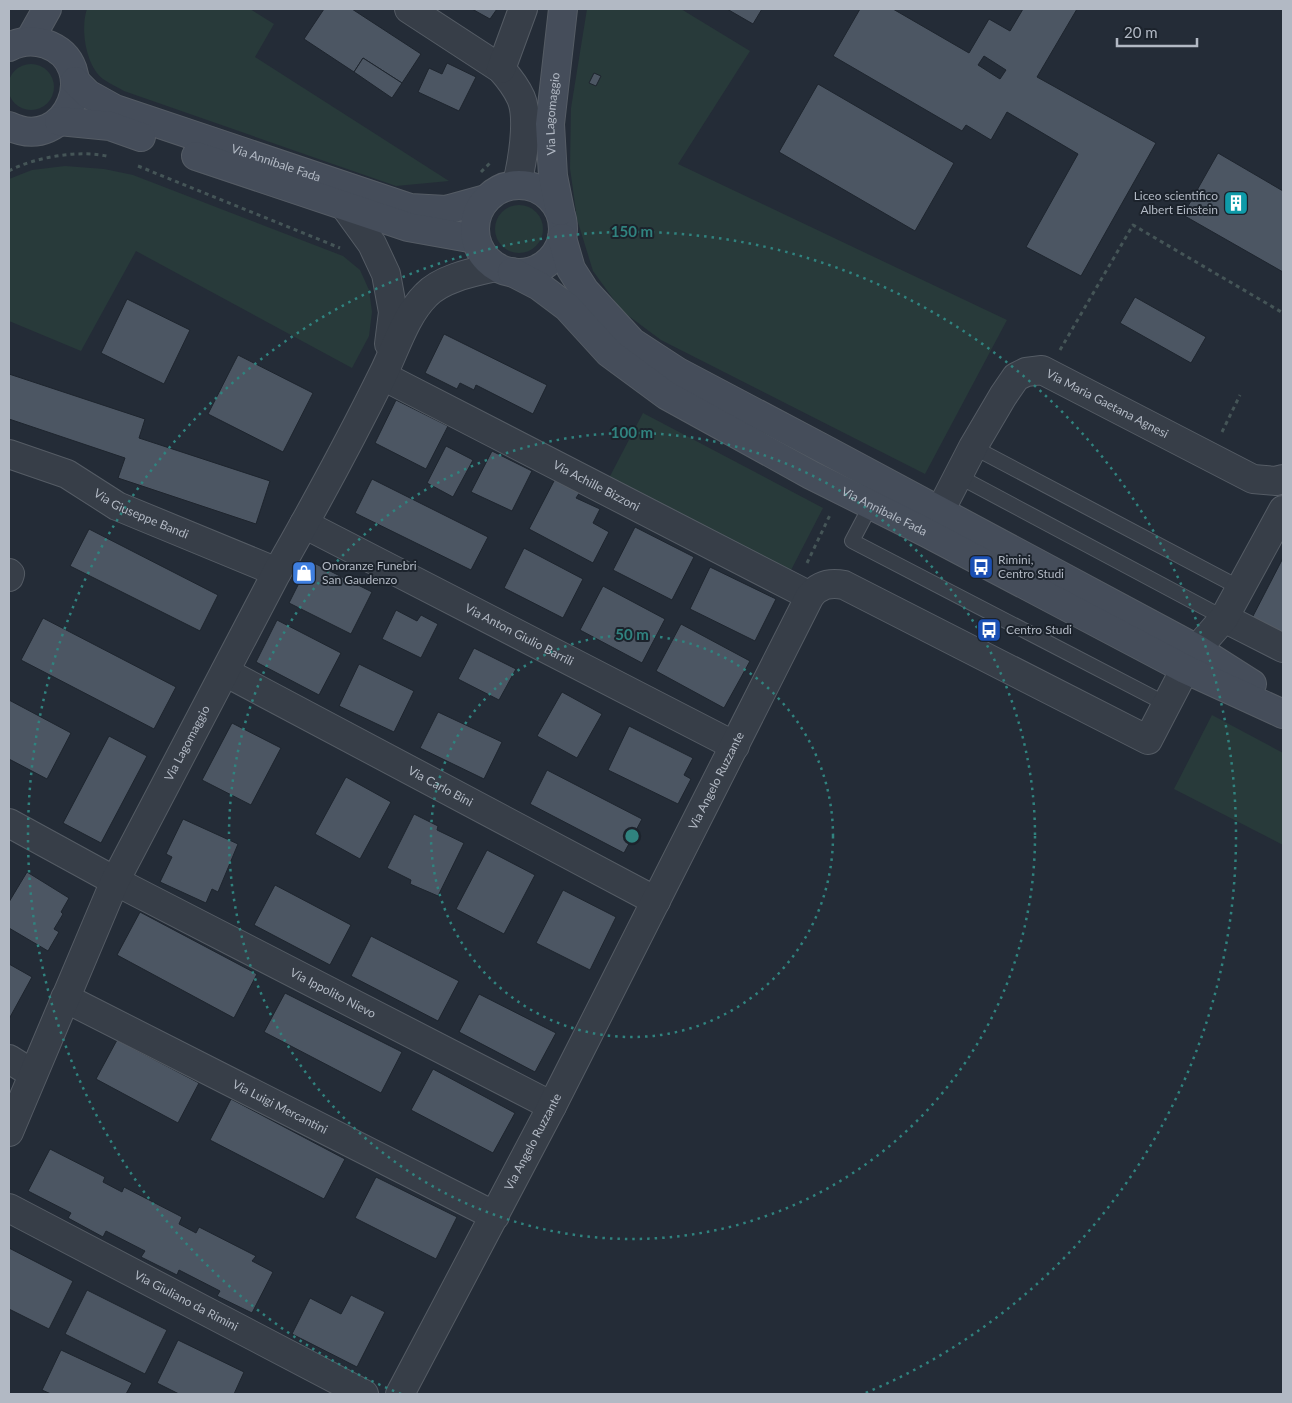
<svg xmlns="http://www.w3.org/2000/svg" width="1292" height="1403" font-family="Lato,sans-serif">
<style>
.green{fill:#283a3a}
.building{fill:#4c5663;stroke:#1e252e;fill-rule:evenodd}
.lines{fill:none;stroke-linecap:round;stroke-linejoin:round}
.service-casing{stroke:#555c65;stroke-width:16}
.minor-casing{stroke:#555c65;stroke-width:30}
.tertiary-casing{stroke:#555c65;stroke-width:30}
.secondary-casing{stroke:#555c65;stroke-width:30}
.path{stroke:#455557;stroke-width:3;stroke-dasharray:4 4;stroke-linecap:butt}
.service{stroke:#373e48;stroke-width:14}
.minor{stroke:#373e48;stroke-width:28}
.tertiary{stroke:#373e48;stroke-width:28}
.secondary{stroke:#454d5a;stroke-width:28}
.ring{fill:none;stroke:#30837f;stroke-width:2.5;stroke-dasharray:2.5 5}
.labels{text-anchor:middle;stroke-width:4;stroke-linejoin:round;paint-order:stroke}
.street-label{font-size:12px;fill:#b2b9c4;stroke:#1c232c}
.poi-label{font-size:12px;fill:#b2b9c4;stroke:#1c232c;text-anchor:start}
.centre{fill:#30837f;stroke:#1c232c;stroke-width:2.5}
.ring-label{font-size:15px;text-anchor:middle;font-weight:bold;fill:#30837f;stroke:#1c232c;stroke-width:4;stroke-linejoin:round;paint-order:stroke}
</style>
<rect width="100%" height="100%" fill="#242c37"/>
<g class="green">
<path d="M87,9H250L274,24L255,57L449,181L396,186L124,91C118,87 110,84 103,79C86,66 80,29 87,9Z"/>
<path d="M587,9H681L750,51L678,164L1007,320L925,474L661,340L622,311L593,271L577,219L570,168L571,108Z"/>
<circle cx="31" cy="87" r="23"/>
<path d="M65,166L104,169L133,175L343,256L360,270L369,290L372,312L369,336L352,368L136,251L81,351L9,321V179L32,170Z"/>
<circle cx="519" cy="229" r="24"/>
<path d="M643,413L823,508L789,574L608,480Z"/>
<path d="M1212,715L1283,753V845L1174,789Z"/>
</g>
<g class="building">
<path d="M324,9H352L421,54L402,83L363,58L354,72L304,39Z"/>
<path d="M472,9H497L490,19Z"/>
<path d="M727,9H762L753,24Z"/>
<path d="M860,9H893L969,53L989,19L1010,31L1023,9H1077L1037,77L1156,143L1081,276L1026,247L1078,154L1007,112L991,140L966,125L962,131L833,56ZM984,56L1006,70L1000,79L978,65Z"/>
<path d="M363,58L402,83L392,98L354,72Z"/>
<path d="M447,63L476,77L459,111L418,92L429,68L442,74Z"/>
<path d="M594,73L601,76L596,86L589,83Z"/>
<path d="M818,84L954,163L915,231L779,152Z"/>
<path d="M1218,153L1283,191V272L1183,215Z"/>
<path d="M1135,297L1206,337L1191,363L1120,323Z"/>
<path d="M127,299L190,330L164,384L101,353Z"/>
<path d="M444,334L547,385L533,414L476,385L474,390L460,383L457,389L425,373Z"/>
<path d="M238,355L313,393L283,452L208,414Z"/>
<path d="M9,374L145,419L139,438L270,481L256,524L118,478L125,458L9,419Z"/>
<path d="M396,400L448,426L426,469L375,443Z"/>
<path d="M446,446L473,460L453,497L427,483Z"/>
<path d="M492,451L532,471L512,511L471,492Z"/>
<path d="M372,479L488,537L471,570L355,513Z"/>
<path d="M555,479L580,492L576,498L600,509L593,523L609,532L593,563L529,529Z"/>
<path d="M635,527L694,557L672,600L613,570Z"/>
<path d="M89,529L218,595L200,631L70,566Z"/>
<path d="M524,548L583,579L563,618L504,588Z"/>
<path d="M1283,558V634L1252,618Z"/>
<path d="M310,561L372,592L351,634L289,603Z"/>
<path d="M710,567L776,599L755,641L690,609Z"/>
<path d="M603,586L665,619L642,663L580,630Z"/>
<path d="M396,610L417,621L421,615L438,624L421,658L382,639Z"/>
<path d="M43,618L176,687L154,729L21,660Z"/>
<path d="M277,620L341,653L319,695L256,662Z"/>
<path d="M681,624L750,661L724,708L656,671Z"/>
<path d="M474,648L516,669L499,700L458,679Z"/>
<path d="M359,664L414,691L394,732L339,706Z"/>
<path d="M562,692L602,714L577,758L537,736Z"/>
<path d="M9,700L71,733L47,779L9,759Z"/>
<path d="M438,712L502,742L484,779L420,748Z"/>
<path d="M232,723L281,748L251,805L202,780Z"/>
<path d="M629,726L693,758L684,775L691,779L678,804L608,770Z"/>
<path d="M109,736L147,756L101,843L63,823Z"/>
<path d="M547,770L642,819L624,853L530,804Z"/>
<path d="M346,777L391,802L360,859L315,834Z"/>
<path d="M414,814L438,826L437,830L464,843L438,896L410,884L411,880L387,868Z"/>
<path d="M183,819L238,844L218,892L212,889L206,903L160,882L172,857L166,854Z"/>
<path d="M487,850L535,875L504,934L456,909Z"/>
<path d="M27,872L69,898L61,912L63,914L54,929L59,932L48,951L9,928V902Z"/>
<path d="M275,885L351,925L330,965L254,925Z"/>
<path d="M563,890L616,917L590,970L536,943Z"/>
<path d="M140,912L257,974L234,1018L117,955Z"/>
<path d="M371,936L459,981L438,1021L351,976Z"/>
<path d="M9,964L32,977L9,1019Z"/>
<path d="M285,993L402,1052L381,1093L264,1032Z"/>
<path d="M479,994L556,1033L535,1072L459,1032Z"/>
<path d="M117,1040L199,1083L178,1123L96,1079Z"/>
<path d="M433,1069L515,1113L493,1153L411,1110Z"/>
<path d="M231,1099L345,1159L324,1199L210,1140Z"/>
<path d="M50,1149L105,1177L103,1182L122,1192L124,1187L182,1217L179,1224L196,1233L199,1227L256,1256L252,1261L273,1272L252,1313L217,1296L220,1291L179,1270L177,1275L141,1257L145,1251L106,1231L103,1237L68,1218L71,1213L28,1191Z"/>
<path d="M376,1177L457,1217L436,1259L355,1218Z"/>
<path d="M9,1248L73,1281L49,1329L9,1309Z"/>
<path d="M87,1290L167,1330L145,1374L65,1334Z"/>
<path d="M351,1295L385,1312L357,1367L292,1334L310,1298L341,1314Z"/>
<path d="M178,1340L244,1372L234,1394H179L157,1383Z"/>
<path d="M61,1350L132,1383L126,1394H51L42,1390Z"/>
</g>
<g class="lines">
<defs>
<g id="service">
<path d="M973,447L1240,588"/>
<path d="M958,476L1224,618"/>
<path d="M871,505L852,541L1166,704"/>
</g>
<g id="minor">
<path d="M409,9L501,69C509,78 516,87 521,98C530,119 522,163 517,184"/>
<path d="M501,69L523,9"/>
<path id="s1" d="M383,376L810,596"/>
<path id="s2" d="M9,454L67,474L117,506L277,572"/>
<path id="s3" d="M940,511L973,447L1003,396L1016,377L1026,372L1042,370L1253,479L1276,481L1283,479"/>
<path id="s4" d="M304,524L735,746"/>
<path d="M9,573L10,574L9,577"/>
<path d="M1224,618L1283,648"/>
<path id="s5" d="M225,672L656,901"/>
<path id="s6" d="M9,823L115,881L552,1106"/>
<path id="s7" d="M65,998L495,1216"/>
<path d="M9,1059L33,1074"/>
<path id="s8" d="M9,1208L364,1394"/>
<path id="s9" d="M400,1394L552,1106L810,596C819,585 830,582 844,585L1148,740L1185,669L1197,649L1224,618L1283,510"/>
</g>
<g id="tertiary">
<path d="M346,208L372,244L386,274L393,312L389,344"/>
<path id="s10" d="M9,1132L115,881L277,572C314,507 350,441 383,374C396,348 405,316 426,295C442,278 474,272 496,267"/>
</g>
<g id="secondary">
<path d="M29,41L47,9"/>
<path d="M9,47C20,41 34,40 46,44C103,64 68,155 9,126"/>
<path id="s11" d="M75,81L88,94L115,109L410,208L446,210L486,199"/>
<path d="M59,121L110,126L141,137"/>
<path d="M196,156L408,227L475,239"/>
<circle cx="519" cy="229" r="44"/>
<path id="s12" d="M560,211L553,176L550,124L563,9"/>
<path d="M562,238L571,269L585,291L632,342L678,372L822,448L1197,649L1252,684"/>
<path id="s13" d="M512,272L539,286L567,307L609,353L666,395L811,475L927,533L1185,669L1283,714"/>
</g>
</defs>
<use href="#service" class="service-casing"/>
<use href="#minor" class="minor-casing"/>
<use href="#tertiary" class="tertiary-casing"/>
<use href="#secondary" class="secondary-casing"/>
<g class="path">
<path d="M138,166L340,248"/>
<path d="M9,171C34,157 82,149 110,157"/>
<path d="M481,172L492,161"/>
<path d="M1060,350L1133,225L1283,313"/>
<path d="M1222,432L1240,395"/>
<path d="M807,563L830,515"/>
</g>
<use href="#service" class="service"/>
<use href="#minor" class="minor"/>
<use href="#tertiary" class="tertiary"/>
<use href="#secondary" class="secondary"/>
</g>
<g class="ring">
<circle cx="632" cy="836" r="201"/>
<circle cx="632" cy="836" r="403"/>
<path d="M401 1394A604 604 0 1 1 863 1394"/>
</g>
<defs>
<symbol id="building-square" viewBox="-11 -11 22 22"><rect x="-9" y="-9" width="18" height="18" rx="4" fill="#0f9aa8" stroke="#1c232c"/><path d="M-4-6H4V6H1V3H-1V6H-4ZM-2.5-4.3h1.7v1.8h-1.7ZM.8-4.3h1.7v1.8H.8ZM-2.5-1h1.7V.8h-1.7ZM.8-1h1.7V.8H.8Z" fill="#fff"/></symbol>
<symbol id="bus-square" viewBox="-11 -11 22 22"><rect x="-9" y="-9" width="18" height="18" rx="4" fill="#1a4fb4" stroke="#1c232c"/><path d="M-5-6H5V4H4V6H2V4H-2V6H-4V4H-5ZM-3.5-4V0h7V-4ZM-3.5 1.2v1.5H-2V1.2ZM2 1.2v1.5H3.5V1.2Z" fill="#fff"/></symbol>
<symbol id="shop-square" viewBox="-11 -11 22 22"><rect x="-9" y="-9" width="18" height="18" rx="4" fill="#3f7fe0" stroke="#1c232c"/><path d="M-5-2.5h2.3a2.7 3.5 0 0 1 5.4 0H5L5.5 6h-11ZM-1.5-2.5h3a1.5 2.3 0 0 0-3 0Z" fill="#fff"/></symbol>
</defs>
<g fill-rule="evenodd">
<use href="#building-square" x="1222" y="189" width="28" height="28"/>
<use href="#bus-square" x="967" y="553" width="28" height="28"/>
<use href="#shop-square" x="290" y="559" width="28" height="28"/>
<use href="#bus-square" x="975" y="616" width="28" height="28"/>
</g>
<g class="labels">
<g class="street-label">
<text dy="4" stroke="none"><textPath href="#s12" startOffset="98">Via Lagomaggio</textPath></text>
<text dy="4" stroke="none"><textPath href="#s11" startOffset="219">Via Annibale Fada</textPath></text>
<text dy="4" stroke="none"><textPath href="#s3" startOffset="255">Via Maria Gaetana Agnesi</textPath></text>
<text dy="4" stroke="none"><textPath href="#s1" startOffset="240">Via Achille Bizzoni</textPath></text>
<text dy="4" stroke="none"><textPath href="#s13" startOffset="446">Via Annibale Fada</textPath></text>
<text dy="4" stroke="none"><textPath href="#s2" startOffset="146">Via Giuseppe Bandi</textPath></text>
<text dy="4" stroke="none"><textPath href="#s4" startOffset="242">Via Anton Giulio Barrili</textPath></text>
<text dy="4" stroke="none"><textPath href="#s10" startOffset="428">Via Lagomaggio</textPath></text>
<text dy="4" stroke="none"><textPath href="#s9" startOffset="690">Via Angelo Ruzzante</textPath></text>
<text dy="4" stroke="none"><textPath href="#s5" startOffset="244">Via Carlo Bini</textPath></text>
<text dy="4" stroke="none"><textPath href="#s6" startOffset="366">Via Ippolito Nievo</textPath></text>
<text dy="4" stroke="none"><textPath href="#s7" startOffset="241">Via Luigi Mercantini</textPath></text>
<text dy="4" stroke="none"><textPath href="#s9" startOffset="285">Via Angelo Ruzzante</textPath></text>
<text dy="4" stroke="none"><textPath href="#s8" startOffset="200">Via Giuliano da Rimini</textPath></text>
</g>
<g class="poi-label">
<text x="1218" y="200" text-anchor="end">Liceo scientifico<tspan x="1218" dy="14">Albert Einstein</tspan></text>
<text x="998" y="564">Rimini,<tspan x="998" dy="14">Centro Studi</tspan></text>
<text x="322" y="570">Onoranze Funebri<tspan x="322" dy="14">San Gaudenzo</tspan></text>
<text x="1006" y="634">Centro Studi</text>
</g>
</g>
<circle cx="632" cy="836" r="8" class="centre"/>
<g class="ring-label">
<text x="632" y="237">150 m</text>
<text x="632" y="438">100 m</text>
<text x="632" y="640">50 m</text>
</g>
<rect width="1292" height="1403" fill="none" stroke="#b2b9c4" stroke-width="20"/>
<path d="M1117 38v8h80v-8" fill="none" stroke="#b2b9c4" stroke-width="2.5"/>
<text x="1124" y="38" font-size="15" fill="#b2b9c4" stroke="#1c232c" stroke-width="4" paint-order="stroke">20 m</text>
</svg>
